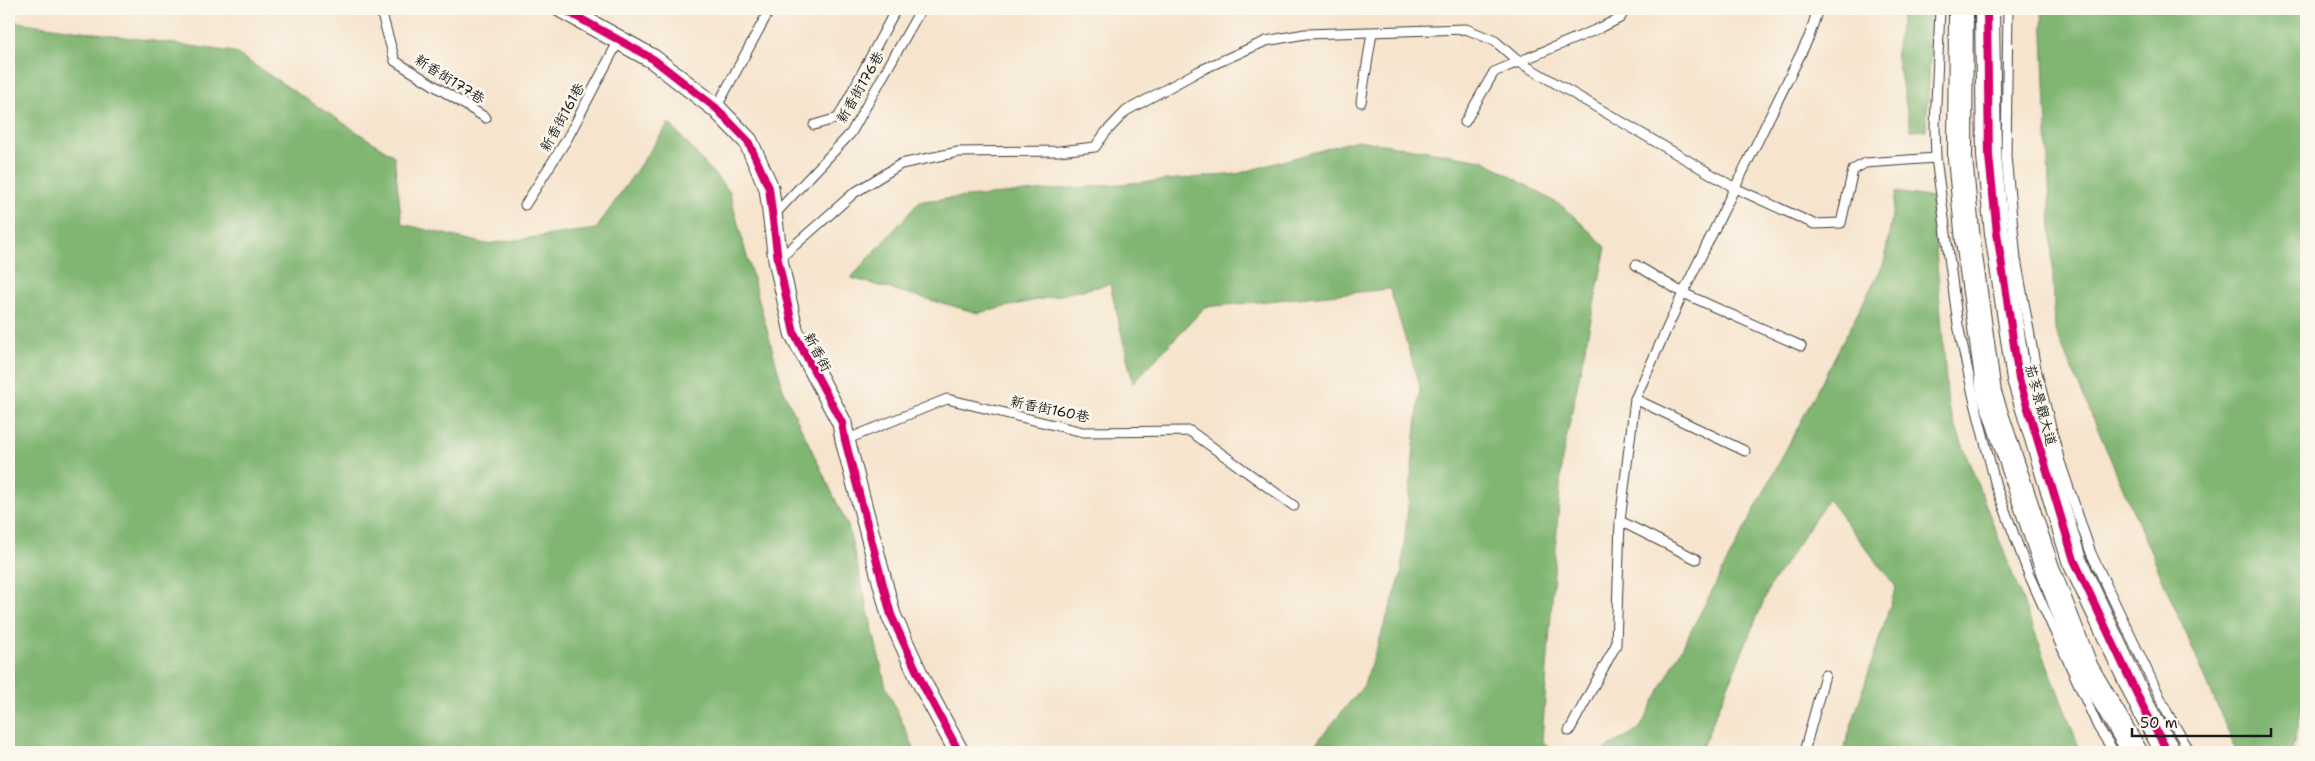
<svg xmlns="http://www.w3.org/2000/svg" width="2315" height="761" font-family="'Shantell Sans','LXGW WenKai TC',sans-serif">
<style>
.forest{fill:#80b672;stroke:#4e6947}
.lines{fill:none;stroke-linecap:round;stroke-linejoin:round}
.service-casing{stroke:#3d3a37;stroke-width:11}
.minor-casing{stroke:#3d3a37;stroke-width:21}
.tertiary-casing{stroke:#3d3a37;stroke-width:26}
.service{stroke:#fff;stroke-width:9}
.minor{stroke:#fff;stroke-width:19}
.tertiary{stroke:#fff;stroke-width:24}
.cycleway-casing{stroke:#fbf7ec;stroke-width:11}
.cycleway{stroke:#d6006c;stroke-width:8}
.labels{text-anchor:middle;stroke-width:5;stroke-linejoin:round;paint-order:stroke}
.street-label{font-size:14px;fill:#1c1c1c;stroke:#fbf7ec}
</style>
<rect width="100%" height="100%" fill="#fbf7ec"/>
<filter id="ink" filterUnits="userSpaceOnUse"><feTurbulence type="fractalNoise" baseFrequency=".02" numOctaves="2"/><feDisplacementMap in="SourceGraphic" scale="10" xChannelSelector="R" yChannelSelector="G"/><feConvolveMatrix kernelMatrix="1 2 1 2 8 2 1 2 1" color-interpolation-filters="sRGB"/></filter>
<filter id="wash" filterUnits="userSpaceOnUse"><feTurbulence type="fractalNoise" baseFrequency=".0096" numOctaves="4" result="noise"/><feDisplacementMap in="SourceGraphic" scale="20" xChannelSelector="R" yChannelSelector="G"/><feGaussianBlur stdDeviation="1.12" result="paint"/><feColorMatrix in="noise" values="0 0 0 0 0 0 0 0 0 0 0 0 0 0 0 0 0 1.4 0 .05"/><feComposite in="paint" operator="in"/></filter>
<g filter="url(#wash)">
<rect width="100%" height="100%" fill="#f6e4cd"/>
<g class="forest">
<path d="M1903,9H1933L1926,130L1911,131L1896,53Z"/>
<path d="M2042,9H2306V686L2292,752H2237L2055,330Z"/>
<path d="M9,21L234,52L394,156L402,224L486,244L596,229L669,123L729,191L784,392L848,526L886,687L916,752H9Z"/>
<path d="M1357,140L1483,160L1565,208L1606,247L1562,459L1542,740L1554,752H1309L1364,685L1401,576L1420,387L1390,289L1205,307L1133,383L1110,284L978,313L851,278L920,201L1237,174Z"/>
<path d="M1896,192L1932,198L1948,407L2081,752H1843L1896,587L1828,499L1770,586L1700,752H1600L1640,728L1884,263Z"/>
</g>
</g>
<g filter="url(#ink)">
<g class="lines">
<defs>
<g id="service">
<path d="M383,9L381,11L395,61L486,118"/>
<path d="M1940,9L1935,127L1936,158L1958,325L1974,399L1996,486L2029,575L2098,727L2114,752"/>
<path d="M2008,9L2006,156L2016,259L2036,369L2060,462L2091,553L2168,714L2190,752"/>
<path d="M1361,102L1372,33"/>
<path d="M716,108L770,9"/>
<path d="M1465,122L1494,72L1600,28L1620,18L1626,9"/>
<path d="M814,125L838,118L896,9"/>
<path d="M525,205L567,139L619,40"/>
<path d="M773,216L851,133L921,9"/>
<path d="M778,260L854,193L901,164L958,152L1059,151L1095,147L1106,132L1126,111L1199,71L1266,41L1305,34L1466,29L1495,41L1519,62L1735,188L1814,224L1841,223L1853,170L1865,163L1936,158"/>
<path d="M1636,265L1683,293L1801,346"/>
<path d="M1635,399L1745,451"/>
<path d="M845,440L947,399L1083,432L1190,431L1294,506"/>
<path d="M1620,521L1696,559"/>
<path d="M1569,731L1616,645L1620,521L1635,399L1683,293L1809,37L1818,9"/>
<path d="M1804,752L1825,675"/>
</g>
<path id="minor" d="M563,9L653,59L716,108L748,141L769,188L778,260L794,333L842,423L845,440L891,615L924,687L959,752"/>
<g id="tertiary">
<path d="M1961,9L1960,158L1968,241L1989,393L2048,571L2086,668L2135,752"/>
<path d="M1987,9L1989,156L1997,233L2019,379L2074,560L2143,707L2168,752"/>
</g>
</defs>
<use href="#service" class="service-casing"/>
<use href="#minor" class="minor-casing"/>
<use href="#tertiary" class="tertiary-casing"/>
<use href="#service" class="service"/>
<use href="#minor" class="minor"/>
<use href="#tertiary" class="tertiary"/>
<defs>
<g id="cycleway">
<path d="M563,9L653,59L716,108L748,141L769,188L778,260L794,333L842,423L845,440L891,615L924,687L959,752"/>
<path d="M1987,9L1989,156L1997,233L2019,379L2074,560L2143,707L2168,752"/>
</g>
</defs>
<use href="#cycleway" class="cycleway-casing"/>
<use href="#cycleway" class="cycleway"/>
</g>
</g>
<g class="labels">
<g class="street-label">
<text transform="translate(450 79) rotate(32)" y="5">新香街177巷</text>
<text transform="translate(860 87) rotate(-60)" y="5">新香街176巷</text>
<text transform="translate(562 117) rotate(-61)" y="5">新香街161巷</text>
<text transform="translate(818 352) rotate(62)" y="5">新香街</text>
<text transform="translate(2041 405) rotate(75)" y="5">茄苳景觀大道</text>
<text transform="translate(1050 409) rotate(12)" y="5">新香街160巷</text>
</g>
</g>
<rect width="2315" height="761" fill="none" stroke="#fbf7ec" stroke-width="30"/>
<path d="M2132 728v8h139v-8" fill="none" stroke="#1c1c1c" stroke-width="2.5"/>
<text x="2140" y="728" font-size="15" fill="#1c1c1c" stroke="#fbf7ec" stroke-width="4" paint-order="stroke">50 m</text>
</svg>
